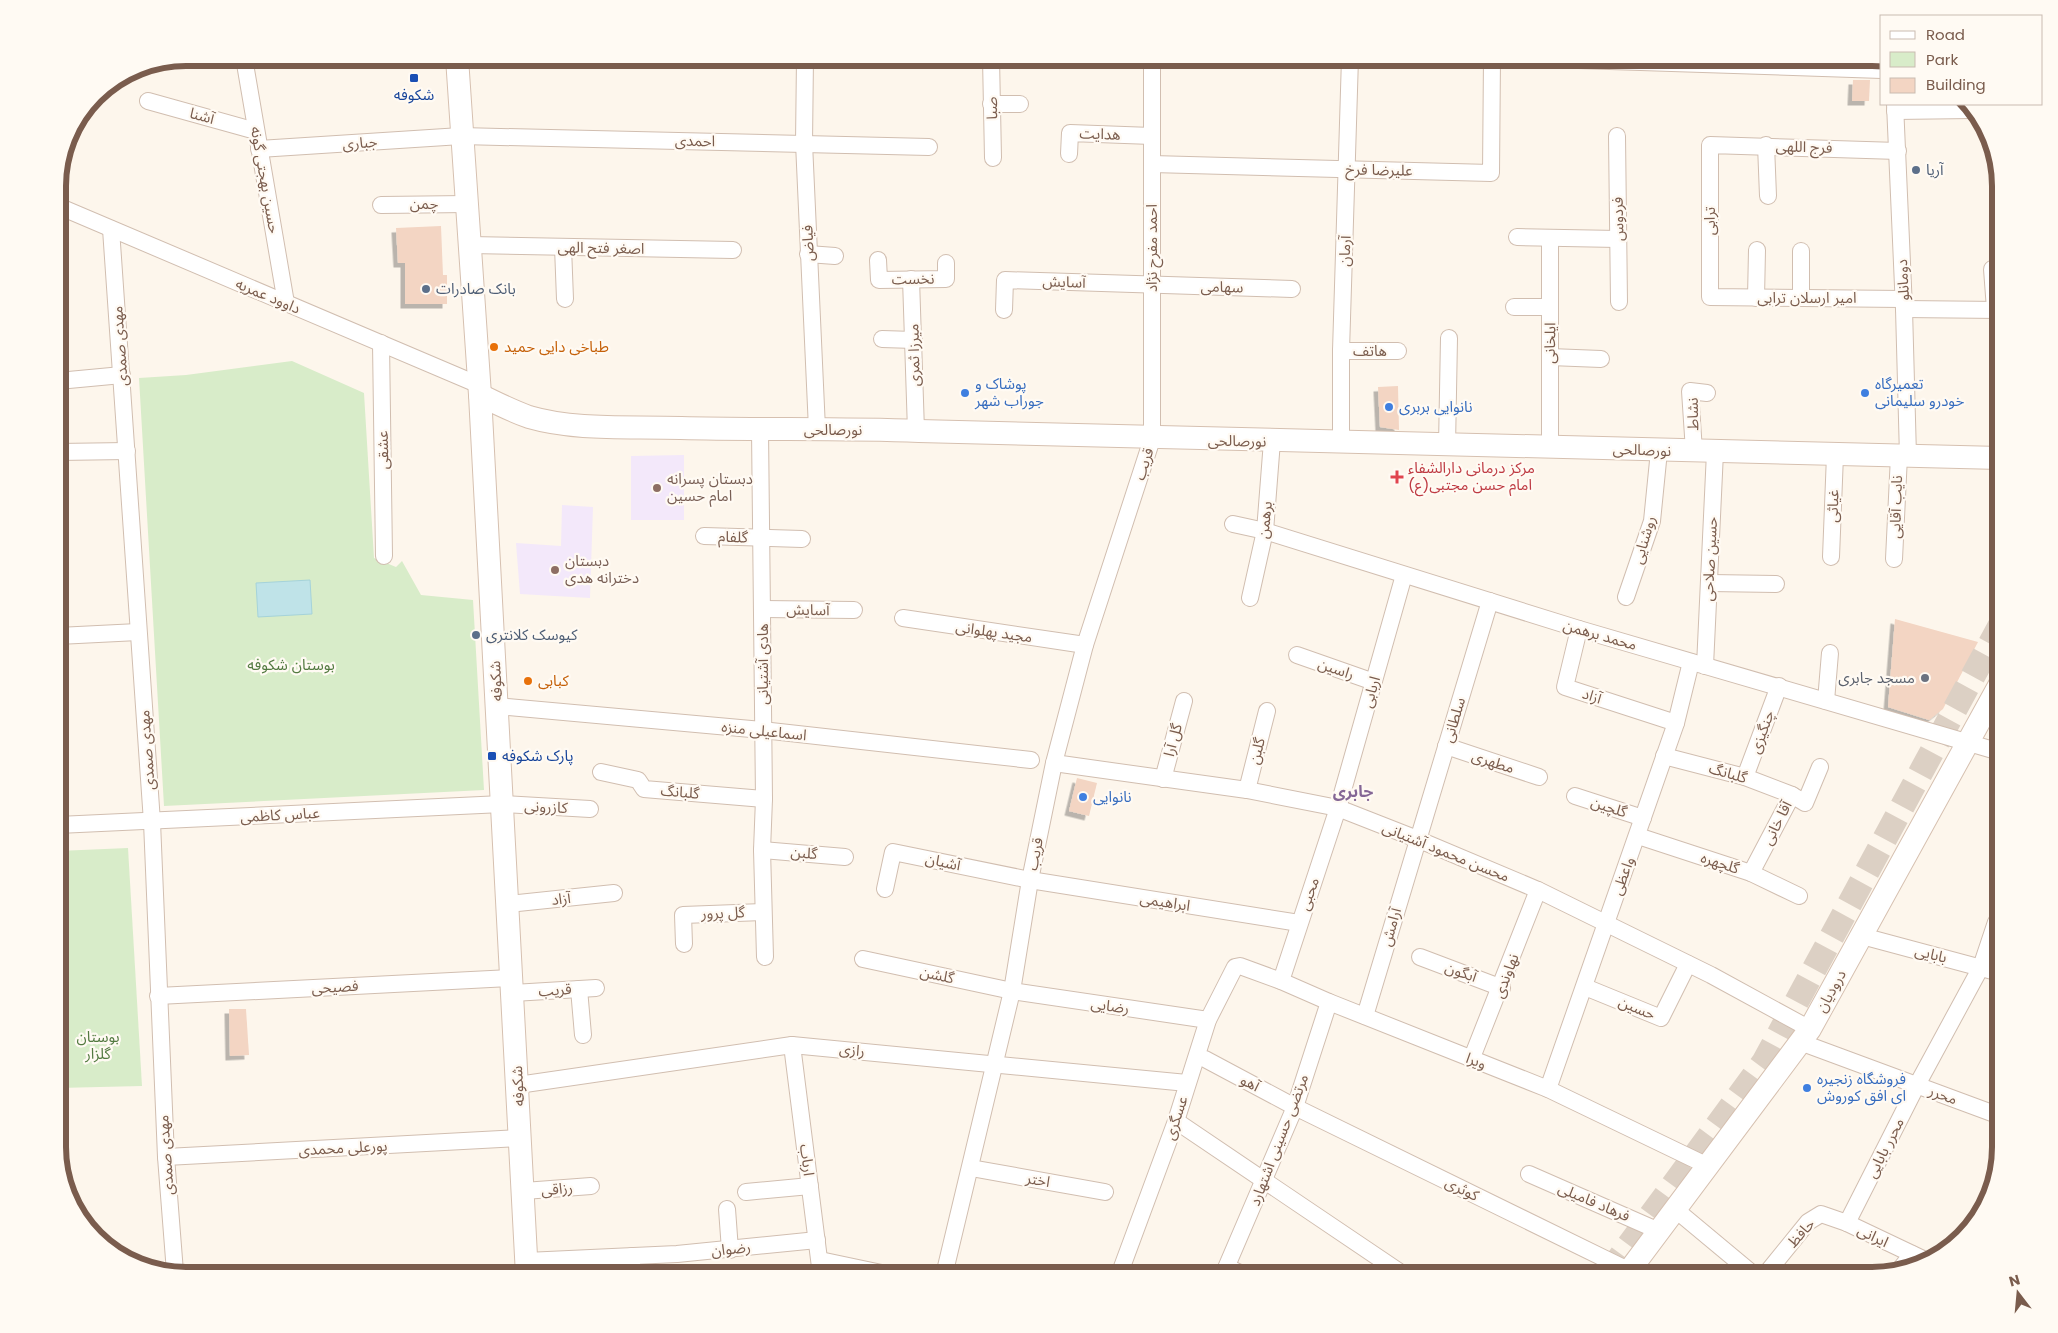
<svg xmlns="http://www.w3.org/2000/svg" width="2058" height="1333" font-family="Poppins,'Noto Sans Arabic',sans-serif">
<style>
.education{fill:#f3e8fa}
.green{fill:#d8ecc9}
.water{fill:#bfe3e8;stroke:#a5d3da}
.building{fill:#f3d5c3;filter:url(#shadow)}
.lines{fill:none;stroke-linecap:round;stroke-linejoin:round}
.primary-tunnel{stroke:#dcd0c4;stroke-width:25;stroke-dasharray:25 12;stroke-linecap:butt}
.street-casing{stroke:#d1beb0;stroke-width:18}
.secondary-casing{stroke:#d6c0b0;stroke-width:24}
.street{stroke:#fff;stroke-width:16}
.secondary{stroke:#fff;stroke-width:22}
.transit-dot{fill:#1a4fb4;stroke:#fffaf3;stroke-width:2}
.service-dot{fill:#5c6f8a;stroke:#fffaf3;stroke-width:2}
.food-dot{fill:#e8710a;stroke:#fffaf3;stroke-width:2}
.shop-dot{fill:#3f7fe0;stroke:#fffaf3;stroke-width:2}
.health-dot{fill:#e0444e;stroke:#fffaf3;stroke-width:2}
.education-dot{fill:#8d6e63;stroke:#fffaf3;stroke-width:2}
.worship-dot{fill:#6b7280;stroke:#fffaf3;stroke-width:2}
.labels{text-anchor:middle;stroke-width:4.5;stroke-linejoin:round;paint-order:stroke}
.transit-label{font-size:15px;fill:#164399;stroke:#fffaf3}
.street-label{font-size:15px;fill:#7a5c4d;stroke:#fffaf3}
.service-label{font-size:15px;fill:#4e5e75;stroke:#fffaf3;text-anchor:start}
.food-label{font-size:15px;fill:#c56008;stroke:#fffaf3;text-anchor:start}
.shop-label{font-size:15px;fill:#366cbe;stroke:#fffaf3;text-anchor:start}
.health-label{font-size:15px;fill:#be3a42;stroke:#fffaf3;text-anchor:start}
.education-label{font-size:15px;fill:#785e54;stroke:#fffaf3;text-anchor:start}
.park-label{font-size:15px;fill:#537a41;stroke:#fffaf3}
.worship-label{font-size:15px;fill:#5b616d;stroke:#fffaf3;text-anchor:end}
.neighbourhood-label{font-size:16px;font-weight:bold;fill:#846695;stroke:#fffaf3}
.rim{fill:none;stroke:#7a5c4d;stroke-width:6}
</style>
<defs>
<filter id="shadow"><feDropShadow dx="-4.5" dy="4.5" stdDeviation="0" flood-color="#0004"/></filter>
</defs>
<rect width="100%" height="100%" fill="#fdf6ec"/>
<g class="education">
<path d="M684,455V520H631V456Z"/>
<path d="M562,505L593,507L590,598L520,594L516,543L561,546Z"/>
</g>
<g class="green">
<path d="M292,361L364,393L374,558L396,567L402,561L421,595L473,600L484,790L164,806L139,378L186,375Z"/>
<path d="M128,848L142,1086L58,1088V851Z"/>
</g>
<path class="water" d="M310,580L312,614L258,617L256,583Z"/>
<g class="building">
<path d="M1853,80H1870L1869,101H1852Z"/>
<path d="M441,226L443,275H447V304H405V263H398L396,228Z"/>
<path d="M1398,386L1399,430L1380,427L1378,387Z"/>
<path d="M1895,619L1978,642L1943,709L1929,720L1888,707Z"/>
<path d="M1077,778L1097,783L1089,816L1069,811Z"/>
<path d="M229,1009H246L249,1055L230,1056Z"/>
</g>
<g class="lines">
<path class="primary-tunnel" d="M1607,1275L1764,1062L2000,626"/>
<defs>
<g id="street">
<path d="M244,58L286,303"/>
<path d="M805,58L804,143L817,429"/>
<path d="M991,58L993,158"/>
<path d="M1520,58L1882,70"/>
<path d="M148,101L256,131"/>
<path d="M991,104H1020"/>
<path d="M1895,104L1904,309L1908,456"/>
<path d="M1895,111L1972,110"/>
<path d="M1617,136L1619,302"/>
<path d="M1766,145L1768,196"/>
<path d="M259,149L461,136L929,147"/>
<path d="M1898,151L1710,145V297L1903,299"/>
<path d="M1069,154L1070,133L1152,136"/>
<path d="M1152,164L1491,173L1492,58"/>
<path d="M381,205L467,204"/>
<path d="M58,206L479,385"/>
<path d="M111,229L152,822L166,1157L175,1272"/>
<path d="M1517,237L1618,239"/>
<path d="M470,245L733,250"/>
<path d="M563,247L565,299"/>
<path d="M1801,251V298"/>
<path d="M808,254L835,256"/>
<path d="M878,260L879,280L946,279V263"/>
<path d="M911,279L916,431"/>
<path d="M1756,298L1757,250"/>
<path d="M1514,307H1550"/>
<path d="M1904,309L2000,310"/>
<path d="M1995,309L1992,269H2000"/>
<path d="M1004,310L1005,280L1292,289"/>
<path d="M882,339L914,340"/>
<path d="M381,343L384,556"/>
<path d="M1341,351H1398"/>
<path d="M1550,357L1601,359"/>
<path d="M58,381L122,375"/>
<path d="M760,430L764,799L762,850L765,957"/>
<path d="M1341,444V351L1350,58"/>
<path d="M1447,446L1449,338"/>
<path d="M1550,446V239"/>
<path d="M1694,451L1690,391L1707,393"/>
<path d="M58,452L127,451"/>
<path d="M1233,524L1265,531L1579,629L2000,752"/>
<path d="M704,536L802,539"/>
<path d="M1831,557L1835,455"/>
<path d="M1894,559L1899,456"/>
<path d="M1710,583L1776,584"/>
<path d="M1626,597L1652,521L1659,451"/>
<path d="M1250,598L1265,531L1272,441"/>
<path d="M763,609L854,610"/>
<path d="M903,618L1085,645"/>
<path d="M1579,629L1565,687L1676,723"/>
<path d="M58,636L138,632"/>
<path d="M1297,655L1374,682"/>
<path d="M1705,666L1715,452"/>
<path d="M1826,701L1830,653"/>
<path d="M497,706L762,730L1031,760"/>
<path d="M1446,746L1539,777"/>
<path d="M1664,756L1745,777L1792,795"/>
<path d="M1054,763L1247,790L1338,808L1417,839L1538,890L1711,975L1810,1029"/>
<path d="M601,772L638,780L644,789L764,799"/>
<path d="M1745,777L1779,686"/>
<path d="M1163,779L1184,701"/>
<path d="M1247,790L1267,711"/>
<path d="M1575,796L1643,818"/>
<path d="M58,825L502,804L590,809"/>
<path d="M1638,836L1751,873L1799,896"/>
<path d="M762,850L845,857"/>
<path d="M1751,873L1792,795L1805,803L1820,767"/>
<path d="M885,889L893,852L1030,880L1299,923"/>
<path d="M508,904L614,893"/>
<path d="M1862,936L2000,973"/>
<path d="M684,944L683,915L763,912"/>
<path d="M1420,957L1502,988"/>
<path d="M863,959L1012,991L1208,1020"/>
<path d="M1281,981L1338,808L1404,575"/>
<path d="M1585,987L1661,1018L1688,964"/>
<path d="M579,989L583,1035"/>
<path d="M513,993L596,988"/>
<path d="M158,996L512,978"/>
<path d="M1365,1016L1490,601"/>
<path d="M1800,1042L2000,1116"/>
<path d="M792,1045L821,1275"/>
<path d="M1205,1059L1295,1107L1630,1271"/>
<path d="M1471,1060L1538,890"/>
<path d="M518,1085L792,1045L1187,1083"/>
<path d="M1548,1089L1676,723L1691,662"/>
<path d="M1176,1121L1404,1275"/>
<path d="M166,1157L521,1138"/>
<path d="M971,1168L1105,1192"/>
<path d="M1529,1174L1659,1231"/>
<path d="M524,1191L591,1186"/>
<path d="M746,1192L810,1186"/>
<path d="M727,1209L730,1250"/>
<path d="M1676,1210L1754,1275"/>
<path d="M1847,1223L1917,1085L1981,967L1996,922L2000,924"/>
<path d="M632,1256V1275"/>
<path d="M820,1260L891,1275"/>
<path d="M526,1261L677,1254L817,1240"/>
<path d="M1227,1267L1244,1275"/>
<path d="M1901,1268L1912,1254"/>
<path d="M944,1275L1012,991L1030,880L1054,763L1085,645L1152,439V58"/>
<path d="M1119,1275L1176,1121L1208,1020L1235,967L1240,966L1281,981L1329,1002L1548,1089L1708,1166"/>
<path d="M1223,1275L1295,1107L1329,1002"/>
<path d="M1765,1275L1808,1222L1821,1214L1847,1223L1927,1261"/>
</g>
<g id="secondary">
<path d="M457,58L480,395L527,1275"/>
<path d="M480,395C496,403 512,411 529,417C577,431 631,426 681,428C761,430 840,428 919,431C1280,441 1640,450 2000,458"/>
<path d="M1626,1275L1810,1029L2000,684"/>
</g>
</defs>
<use href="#street" class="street-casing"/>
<use href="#secondary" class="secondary-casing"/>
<use href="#street" class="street"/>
<use href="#secondary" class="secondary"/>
</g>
<g class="transit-dot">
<rect x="409" y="73" width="10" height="10" rx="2.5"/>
<rect x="487" y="751" width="10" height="10" rx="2.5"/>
</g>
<g class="service-dot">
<circle cx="1916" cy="170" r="5"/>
<circle cx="426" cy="289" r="5"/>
<circle cx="476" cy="635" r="5"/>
</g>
<g class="food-dot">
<circle cx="494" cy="347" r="5"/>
<circle cx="528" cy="681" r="5"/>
</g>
<g class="shop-dot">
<circle cx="965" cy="393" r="5"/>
<circle cx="1865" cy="393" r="5"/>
<circle cx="1389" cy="407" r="5"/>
<circle cx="1083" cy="797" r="5"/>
<circle cx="1807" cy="1088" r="5"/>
</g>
<path class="health-dot" d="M1394.5 469.5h5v5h5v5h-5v5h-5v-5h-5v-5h5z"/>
<g class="education-dot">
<circle cx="657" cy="488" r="5"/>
<circle cx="555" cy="570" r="5"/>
</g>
<circle class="worship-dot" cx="1925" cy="678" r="5"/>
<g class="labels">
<g class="transit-label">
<text x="414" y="100">شکوفه</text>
<text x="502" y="761" text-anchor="start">پارک شکوفه</text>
</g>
<g class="street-label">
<text transform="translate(992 108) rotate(-91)" y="5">صبا</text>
<text transform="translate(202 116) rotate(15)" y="5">آشنا</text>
<text transform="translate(1100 134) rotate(2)" y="5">هدایت</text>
<text transform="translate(695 141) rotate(1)" y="5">احمدی</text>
<text transform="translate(360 143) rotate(-4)" y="5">جباری</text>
<text transform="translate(1804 147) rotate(2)" y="5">فرج اللهی</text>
<text transform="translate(1379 170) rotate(1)" y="5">علیرضا فرخ</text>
<text transform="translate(265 180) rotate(80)" y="5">حسین بهجتی گونه</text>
<text x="424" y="209">چمن</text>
<text transform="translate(1618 219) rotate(-91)" y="5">فردوس</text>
<text transform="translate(1710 221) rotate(-90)" y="5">ترابی</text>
<text transform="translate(808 243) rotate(-92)" y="5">فیاض</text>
<text transform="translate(601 248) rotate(1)" y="5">اصغر فتح الهی</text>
<text transform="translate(1152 248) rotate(-90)" y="5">احمد مفرح نژاد</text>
<text transform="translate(1345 251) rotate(-88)" y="5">آرمان</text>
<text transform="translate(913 279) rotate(-1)" y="5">نخست</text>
<text transform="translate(1903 280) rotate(-93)" y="5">دومانلو</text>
<text transform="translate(1064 282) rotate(2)" y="5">آسایش</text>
<text transform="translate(1222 287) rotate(1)" y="5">سهامی</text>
<text transform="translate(268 296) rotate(23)" y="5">داوود عمریه</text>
<text x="1807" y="303">امیر ارسلان ترابی</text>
<text transform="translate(1550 343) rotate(-89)" y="5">ایلخانی</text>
<text transform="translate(120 346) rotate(-94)" y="5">مهدی صمدی</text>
<text x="1370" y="356">هاتف</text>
<text transform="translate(914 355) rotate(-91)" y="5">میرزا ثمری</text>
<text transform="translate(1693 414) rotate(-91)" y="5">نشاط</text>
<text x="833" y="435">نورصالحی</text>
<text transform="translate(1237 441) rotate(1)" y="5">نورصالحی</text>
<text transform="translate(383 450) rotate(-91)" y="5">عشقی</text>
<text transform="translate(1642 450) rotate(2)" y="5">نورصالحی</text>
<text transform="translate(1144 464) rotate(-72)" y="5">قریب</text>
<text transform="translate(1833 506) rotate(-88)" y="5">غیاثی</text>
<text transform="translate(1896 507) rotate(-88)" y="5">نایب آقایی</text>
<text transform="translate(1265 520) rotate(-84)" y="5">برهمن</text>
<text transform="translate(733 537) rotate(2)" y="5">گلفام</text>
<text transform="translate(1644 540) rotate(-74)" y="5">روشنایی</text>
<text transform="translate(1710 559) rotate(-87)" y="5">حسین صلاحی</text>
<text transform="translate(808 610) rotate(1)" y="5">آسایش</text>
<text transform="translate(994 632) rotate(8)" y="5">مجید پهلوانی</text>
<text transform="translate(1600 635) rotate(16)" y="5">محمد برهمن</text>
<text transform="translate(763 664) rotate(-90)" y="5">هادی آشتیانی</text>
<text transform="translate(1336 669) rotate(19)" y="5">راسین</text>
<text transform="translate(496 681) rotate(-93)" y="5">شکوفه</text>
<text transform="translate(1371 692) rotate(-74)" y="5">اربابی</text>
<text transform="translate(1592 696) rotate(18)" y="5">آزاد</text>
<text transform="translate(1454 720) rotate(-73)" y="5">سلطانی</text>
<text transform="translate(764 731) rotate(6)" y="5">اسماعیلی منزه</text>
<text transform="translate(1762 732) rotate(-70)" y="5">چنگیزی</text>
<text transform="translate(1173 740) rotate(-75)" y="5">گل آرا</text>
<text transform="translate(147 750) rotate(-94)" y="5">مهدی صمدی</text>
<text transform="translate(1257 751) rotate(-76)" y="5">گلبن</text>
<text transform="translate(1493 762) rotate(18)" y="5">مطهری</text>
<text transform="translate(1728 773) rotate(16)" y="5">گلبانگ</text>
<text transform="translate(680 792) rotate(5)" y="5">گلبانگ</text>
<text transform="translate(546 807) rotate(3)" y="5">کازرونی</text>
<text transform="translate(1609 807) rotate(18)" y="5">گلچین</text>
<text transform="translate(280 815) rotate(-3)" y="5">عباس کاظمی</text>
<text transform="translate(1777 823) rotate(-63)" y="5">آقا خانی</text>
<text transform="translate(1446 852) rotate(22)" y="5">محسن محمود آشتیانی</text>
<text transform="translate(804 853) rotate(5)" y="5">گلبن</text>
<text transform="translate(1035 854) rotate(-79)" y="5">قریب</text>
<text transform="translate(943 862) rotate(12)" y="5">آشیان</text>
<text transform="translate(1720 863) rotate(18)" y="5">گلچهره</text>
<text transform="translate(1623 876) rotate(-70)" y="5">واعظی</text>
<text transform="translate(1309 894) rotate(-71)" y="5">محبی</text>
<text transform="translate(561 899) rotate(-6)" y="5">آزاد</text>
<text transform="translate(1165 902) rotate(9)" y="5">ابراهیمی</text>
<text transform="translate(723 913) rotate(-2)" y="5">گل پرور</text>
<text transform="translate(1391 927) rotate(-74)" y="5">آرامش</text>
<text transform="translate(1931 954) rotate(14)" y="5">بابایی</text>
<text transform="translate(1461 972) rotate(20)" y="5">آبگون</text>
<text transform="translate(937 975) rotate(12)" y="5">گلشن</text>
<text transform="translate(1506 976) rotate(-69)" y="5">نهاوندی</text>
<text transform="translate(335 987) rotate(-3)" y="5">فصیحی</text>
<text transform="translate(555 990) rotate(-4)" y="5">قریب</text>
<text transform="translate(1831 991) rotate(-61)" y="5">درودیان</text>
<text transform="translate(1110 1006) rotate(8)" y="5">رضایی</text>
<text transform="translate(1637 1008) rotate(22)" y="5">حسین</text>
<text transform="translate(852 1050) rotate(6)" y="5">رازی</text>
<text transform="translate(1476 1061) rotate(21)" y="5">ویرا</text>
<text transform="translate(1250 1083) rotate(28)" y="5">آهو</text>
<text transform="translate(518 1086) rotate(-93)" y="5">شکوفه</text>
<text transform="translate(1943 1095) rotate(20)" y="5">محرر</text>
<text transform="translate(1176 1118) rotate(-72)" y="5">عسگری</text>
<text transform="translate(1279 1140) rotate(-69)" y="5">مرتضی حسینی اشتهارد</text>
<text transform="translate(343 1148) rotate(-3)" y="5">پورعلی محمدی</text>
<text transform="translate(1885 1148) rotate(-63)" y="5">محرر بابایی</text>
<text transform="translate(166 1155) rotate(-94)" y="5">مهدی صمدی</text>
<text transform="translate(807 1160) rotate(83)" y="5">ارباب</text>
<text transform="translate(1038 1180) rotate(10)" y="5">اختر</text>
<text transform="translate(557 1189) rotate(-5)" y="5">رزاقی</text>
<text transform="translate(1462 1189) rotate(26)" y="5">کوثری</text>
<text transform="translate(1594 1202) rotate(23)" y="5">فرهاد فامیلی</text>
<text transform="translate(1801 1233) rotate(-48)" y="5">حافظ</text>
<text transform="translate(1873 1236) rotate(26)" y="5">ایرانی</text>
<text transform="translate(731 1249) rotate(-6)" y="5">رضوان</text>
</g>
<g class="service-label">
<text x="1926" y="175">آریا</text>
<text x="436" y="294">بانک صادرات</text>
<text x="486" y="640">کیوسک کلانتری</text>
</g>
<g class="food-label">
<text x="504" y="352">طباخی دایی حمید</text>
<text x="538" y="686">کبابی</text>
</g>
<g class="shop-label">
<text x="975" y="389">پوشاک و<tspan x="975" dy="17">جوراب شهر</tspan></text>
<text x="1875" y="389">تعمیرگاه<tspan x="1875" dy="17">خودرو سلیمانی</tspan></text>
<text x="1399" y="412">نانوایی بربری</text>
<text x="1093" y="802">نانوایی</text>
<text x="1817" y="1084">فروشگاه زنجیره<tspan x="1817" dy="17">ای افق کوروش</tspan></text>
</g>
<g class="health-label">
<text x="1408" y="473">مرکز درمانی دارالشفاء<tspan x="1408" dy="17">امام حسن مجتبی(ع)</tspan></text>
</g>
<g class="education-label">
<text x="667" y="484">دبستان پسرانه<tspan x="667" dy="17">امام حسین</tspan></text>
<text x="565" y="566">دبستان<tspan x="565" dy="17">دخترانه هدی</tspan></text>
</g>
<g class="park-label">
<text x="291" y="670">بوستان شکوفه</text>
<text x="98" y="1042">بوستان<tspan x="98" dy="17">گلزار</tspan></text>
</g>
<g class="worship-label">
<text x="1915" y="683">مسجد جابری</text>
</g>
<g class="neighbourhood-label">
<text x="1353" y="797">جابری</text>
</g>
</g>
<path d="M0 0H2058V1333H0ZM186 66H1872A120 120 0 0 1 1992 186V1147A120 120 0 0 1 1872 1267H186A120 120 0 0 1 66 1147V186A120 120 0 0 1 186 66Z" fill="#fffaf3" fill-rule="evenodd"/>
<path class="rim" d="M186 66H1872A120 120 0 0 1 1992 186V1147A120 120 0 0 1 1872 1267H186A120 120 0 0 1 66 1147V186A120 120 0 0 1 186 66Z"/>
<rect x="1880" y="15" width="162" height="90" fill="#fffaf3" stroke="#cabbb1"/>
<rect x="1890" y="31" width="25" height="8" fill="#ffffff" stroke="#cabbb1"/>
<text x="1926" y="40" font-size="15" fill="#7a5c4d">Road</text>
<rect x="1890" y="52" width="25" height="15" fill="#d8ecc9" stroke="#cabbb1"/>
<text x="1926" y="65" font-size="15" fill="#7a5c4d">Park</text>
<rect x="1890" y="78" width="25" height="15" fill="#f3d5c3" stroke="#cabbb1"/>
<text x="1926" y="90" font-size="15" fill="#7a5c4d">Building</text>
<g transform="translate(2018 1293) rotate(344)" stroke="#fffaf3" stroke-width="4" paint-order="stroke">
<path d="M0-4L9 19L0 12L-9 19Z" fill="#7a5c4d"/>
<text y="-8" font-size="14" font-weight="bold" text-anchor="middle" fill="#7a5c4d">N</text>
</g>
</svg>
